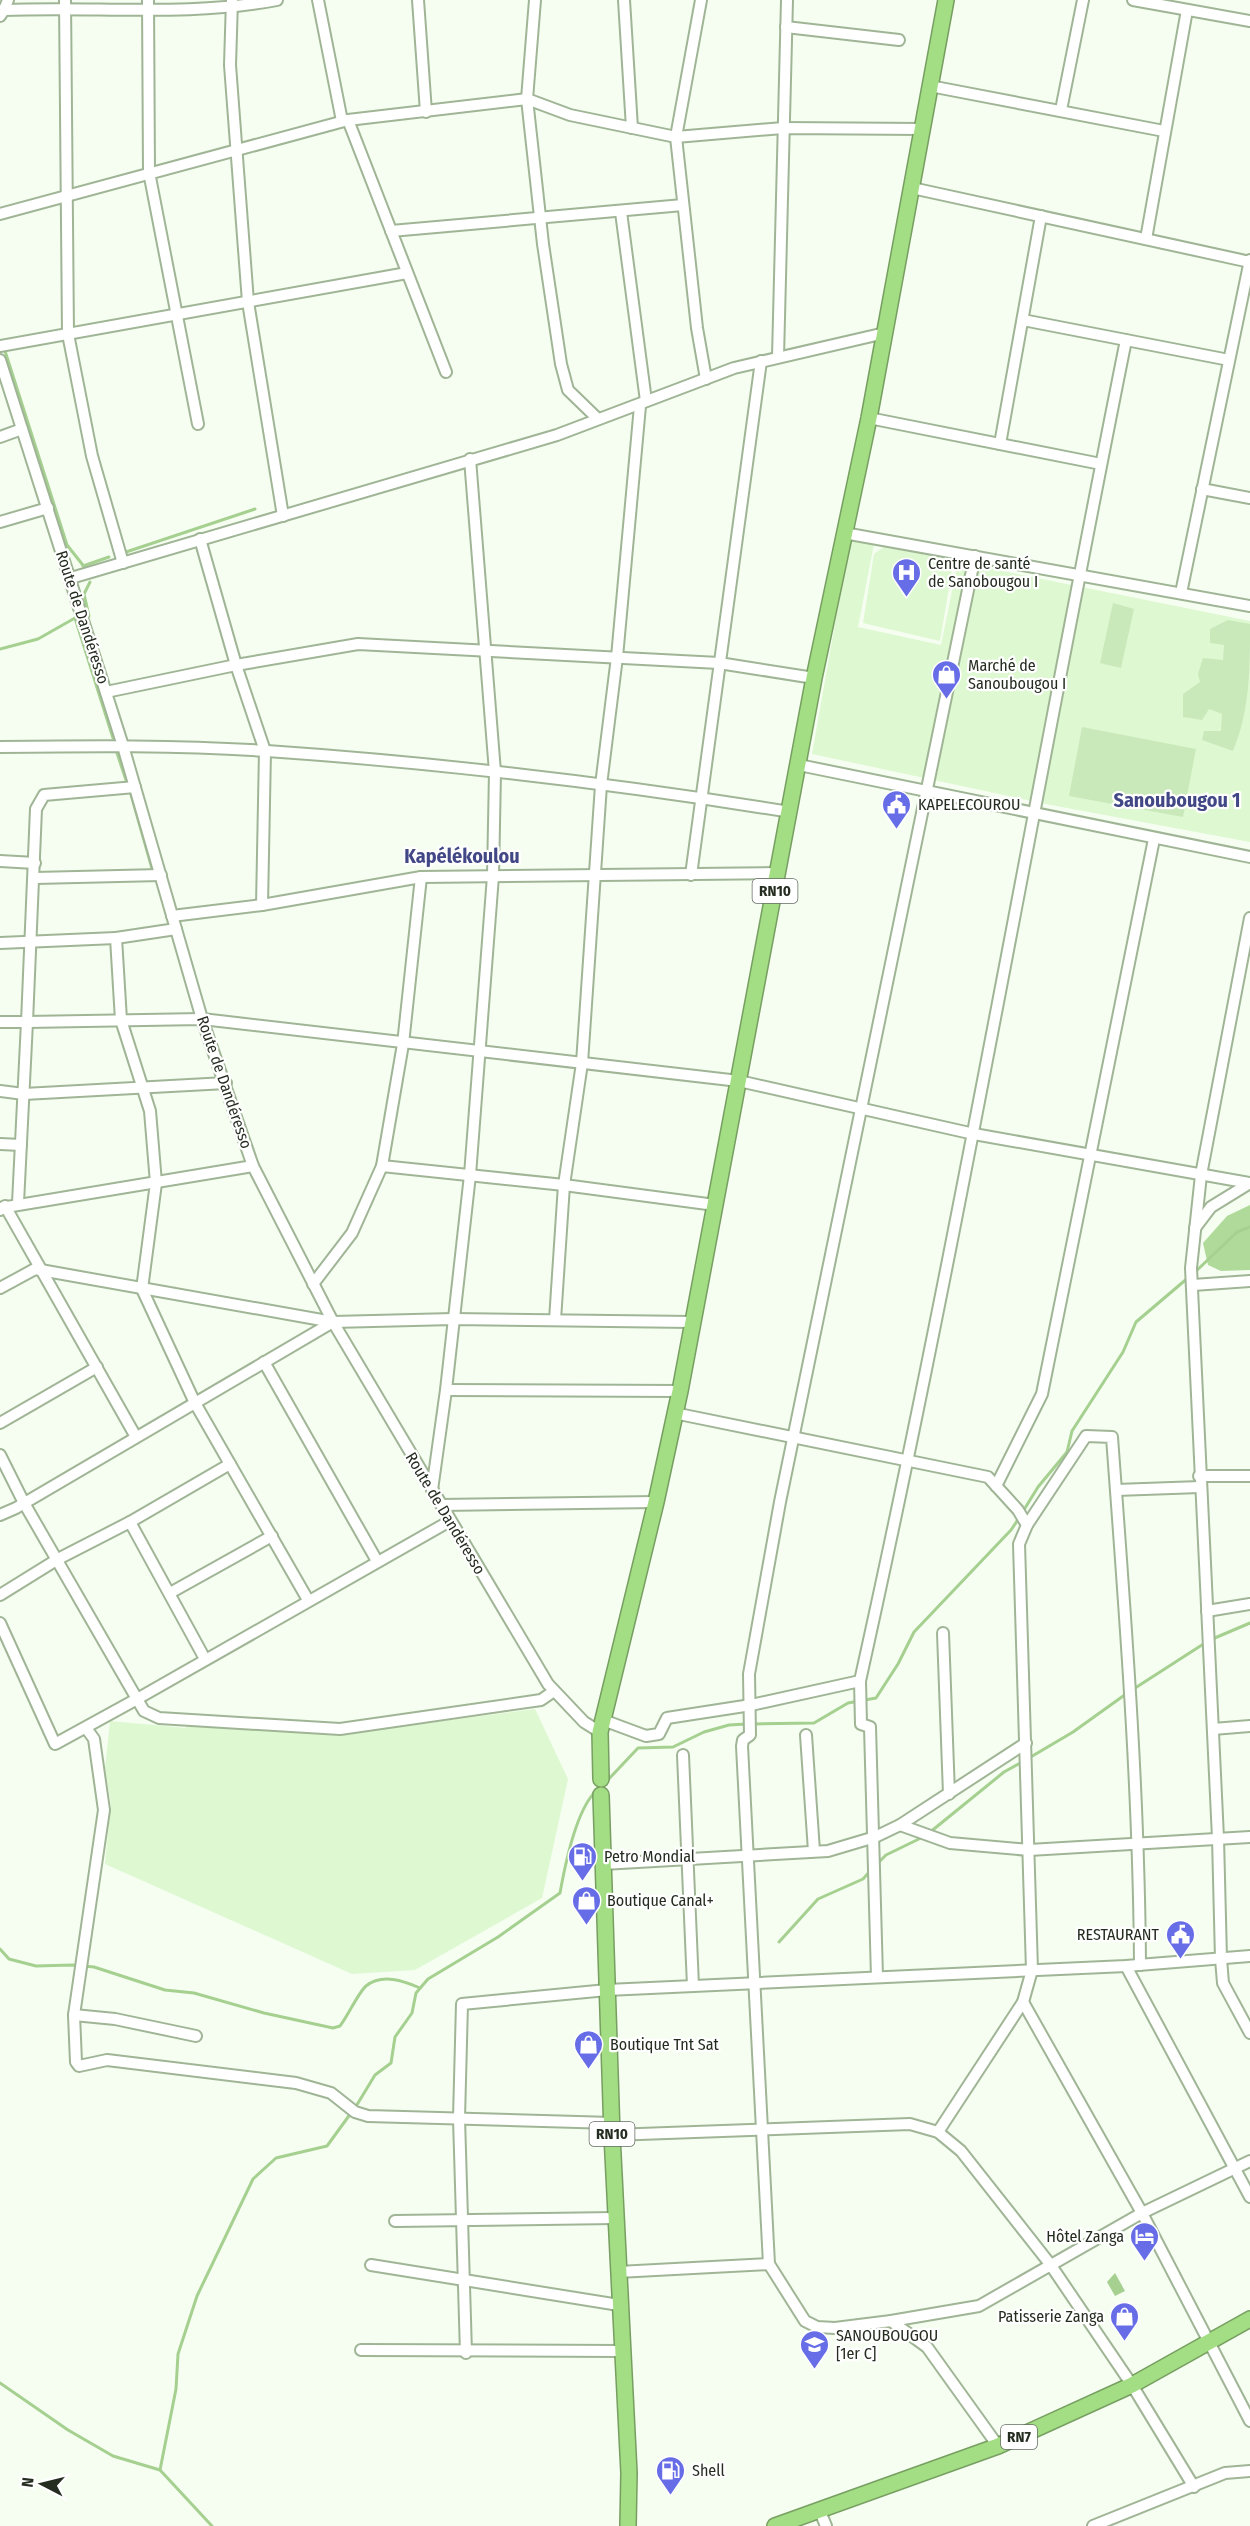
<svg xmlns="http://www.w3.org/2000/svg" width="1250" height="2526" font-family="'Fira Sans Condensed',sans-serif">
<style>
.built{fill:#def8d1}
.green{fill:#c9e9ba}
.forest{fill:#afda99}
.water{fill:#a5d090}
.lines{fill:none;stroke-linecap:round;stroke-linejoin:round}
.stream{stroke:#a5d090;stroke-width:3}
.minor-casing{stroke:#a0b596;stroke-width:14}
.highway-casing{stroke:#779f61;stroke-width:18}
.minor{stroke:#fff;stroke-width:10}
.highway{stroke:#a3dd84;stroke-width:15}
.labels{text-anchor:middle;stroke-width:4.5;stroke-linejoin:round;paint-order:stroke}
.shield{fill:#fff;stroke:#666c64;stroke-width:1.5}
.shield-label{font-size:15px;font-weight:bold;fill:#252d21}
.poi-label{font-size:16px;fill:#252d21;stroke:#fff;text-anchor:start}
.street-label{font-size:16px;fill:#252d21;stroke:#fff}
.quarter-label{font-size:20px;font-weight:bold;fill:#424885;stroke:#fff}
</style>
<rect width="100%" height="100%" fill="#f5fef1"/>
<g class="built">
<path d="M850,539L874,544L858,627L941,645L958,562L1250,621V842L1051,805L812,754Z"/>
<path d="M884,547L944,558L952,570L940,641L863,623L874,554Z"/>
<path d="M535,1709L568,1779L542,1898L415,1970L352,1974L105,1864L111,1804L105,1768L110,1721L186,1728V1724L344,1734Z"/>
</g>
<g class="green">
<path d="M1113,603L1134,609L1121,668L1100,663Z"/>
<path d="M1228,620L1250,624C1250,669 1250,710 1233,751L1202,740L1204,731H1221L1222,714L1209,709L1202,720L1183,717V694L1200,682L1198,674L1203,658L1223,660L1224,645L1210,643V629Z"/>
<path d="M1082,727L1196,749L1183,817L1069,796Z"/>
</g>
<path class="forest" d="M1250,1205V1270L1221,1271L1208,1265L1203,1243L1227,1216Z"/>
<path class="water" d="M1115,2273L1125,2291L1115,2296L1107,2282Z"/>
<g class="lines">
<g class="stream">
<path d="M5,351L67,545L86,569"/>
<path d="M126,552L255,509"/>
<path d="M83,566L109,557"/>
<path d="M89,616L84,594L90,582"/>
<path d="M75,618L113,738"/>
<path d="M0,649L38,639L75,618"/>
<path d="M116,750L126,780"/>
<path d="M130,791L153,872"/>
<path d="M1194,1273L1237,1232L1250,1227"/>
<path d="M1022,1513L1038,1487L1067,1452L1072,1431L1123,1352L1136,1322L1189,1277"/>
<path d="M1210,1640L1250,1623"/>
<path d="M1132,1690L1205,1643"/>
<path d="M754,1724L814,1723L848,1703L876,1698L898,1664L914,1632L1011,1530L1019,1518"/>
<path d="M1029,1758L1073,1732L1126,1694"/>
<path d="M605,1783L638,1748L673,1747L704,1732L729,1725L747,1724"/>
<path d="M929,1833L1004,1772L1024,1761"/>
<path d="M878,1863L886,1855L923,1837"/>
<path d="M779,1942L818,1899L863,1879L871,1870"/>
<path d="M0,1949L9,1959L36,1966L73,1965L94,1967L165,1990L194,1993L264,2013L333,2028L340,2026C348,2016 358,1993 366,1986C382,1973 404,1981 420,1988"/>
<path d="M355,2108L375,2075L391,2063L395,2037L412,2013L416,1993L428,1979L498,1937L560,1893C565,1865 576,1810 596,1791"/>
<path d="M0,2383L68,2430L113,2456L160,2470L212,2526"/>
<path d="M160,2470L176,2389L178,2354L197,2296L253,2179L276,2158L327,2146L351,2113"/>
</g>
<defs>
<g id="minor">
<path d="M65,0L68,334L92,456L123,563"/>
<path d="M148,0L149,172L198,424"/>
<path d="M232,0L230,65L248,302L283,516"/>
<path d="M318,0L342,121"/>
<path d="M418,0L426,112"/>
<path d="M535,0L527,99L543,244L561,364L568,390L598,419"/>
<path d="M624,0L632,128"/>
<path d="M701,0L676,137L697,328L706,379"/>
<path d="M1133,0L1250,21"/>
<path d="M0,10H4L8,0"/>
<path d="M0,16L4,10C94,6 189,17 277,0"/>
<path d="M786,27L899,40"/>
<path d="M930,86L1164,131"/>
<path d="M1061,110L1083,0"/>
<path d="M348,120L446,372"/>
<path d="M912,188L1250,262"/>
<path d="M621,212L646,401"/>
<path d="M0,214L348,120L527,99L570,115L676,137L783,128L923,129"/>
<path d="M391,231L683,205"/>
<path d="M1146,239L1187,10"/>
<path d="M1023,320L1229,360"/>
<path d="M0,346L407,273"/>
<path d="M778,357L787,0"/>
<path d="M0,360L123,746L202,1019L253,1166L333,1322L548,1684L584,1722L600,1732"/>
<path d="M869,418L1101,464"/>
<path d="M0,437L22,429"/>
<path d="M1000,444L1041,216"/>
<path d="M1202,489L1250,498"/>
<path d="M0,522L48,508"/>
<path d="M844,533L1250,606"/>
<path d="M200,539L236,665L265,751L262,905"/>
<path d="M975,556L780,1502L749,1674L750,1735L743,1740L742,1746L769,2264L805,2321L817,2327L835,2328L891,2321L979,2306L1142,2213L1250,2161"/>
<path d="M71,578L557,435L734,368L885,333"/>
<path d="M1181,593L1250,260"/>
<path d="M106,692L236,665L358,644L719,663L814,678"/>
<path d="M0,747C89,746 178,745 267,751C442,763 617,784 790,812"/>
<path d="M799,765L1250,857"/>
<path d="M135,787L44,795L36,809L27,1022L202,1019L739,1081L974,1134L1250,1183"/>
<path d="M0,861L35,863"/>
<path d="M691,875L761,361"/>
<path d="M35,878L161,875"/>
<path d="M172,916L262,905L421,877L779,873"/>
<path d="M1250,918L1201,1175L1191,1268L1218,1838L1221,1959L1223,1983L1250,2033"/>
<path d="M176,929L116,938L121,1020L150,1111L156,1183L142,1289L195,1403L308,1600"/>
<path d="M0,943L116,938"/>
<path d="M0,1022H27L18,1203"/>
<path d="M0,1091L24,1094L226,1083"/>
<path d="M0,1144L21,1145"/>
<path d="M382,1166L564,1185L715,1205"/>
<path d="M0,1208L253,1166"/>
<path d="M0,1210L5,1206L136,1437"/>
<path d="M1195,1228L1211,1207L1250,1183"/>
<path d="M313,1284L352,1233L382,1166L403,1044L421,877"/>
<path d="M1193,1285L1250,1281"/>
<path d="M0,1288L35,1269L333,1322L16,1508L0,1515"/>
<path d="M555,1320L564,1185L582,1063L601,785L617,657L640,406"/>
<path d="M333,1322L453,1319L692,1322"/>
<path d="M264,1362L377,1561"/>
<path d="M446,1390L680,1391"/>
<path d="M674,1413L988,1477L1018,1510L1027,1525L1019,1544L1032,1970L1023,2002L938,2132"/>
<path d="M0,1423L97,1367"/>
<path d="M0,1455L24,1503L137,1699L450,1521"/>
<path d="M1199,1476H1250"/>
<path d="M996,1486L1042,1394L1154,839"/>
<path d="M432,1490L446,1390L470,1175L493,876L495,772L470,459"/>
<path d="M1116,1490L1200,1487"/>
<path d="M441,1505L656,1502"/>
<path d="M1027,1525L1086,1436L1112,1437C1125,1613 1139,1789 1140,1965"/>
<path d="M170,1593L272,1536"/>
<path d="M0,1595L58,1559L130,1522"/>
<path d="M1207,1611L1250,1604"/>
<path d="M0,1623L55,1744L137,1699L144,1711L159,1718L340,1729L541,1700L554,1691"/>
<path d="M943,1633L949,1794"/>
<path d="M205,1659L130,1522L230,1464"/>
<path d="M860,1681L861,1724L870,1727L877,1977"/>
<path d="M603,1720L646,1736L659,1734L667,1718L751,1705L860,1681C959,1236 1036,787 1126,340"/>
<path d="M86,1728L94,1739L104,1810L74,2015L76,2062L79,2066L107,2060L296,2083L331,2093L355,2112L368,2116L612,2123"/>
<path d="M1213,1729L1250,1726"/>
<path d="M806,1735L814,1851"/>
<path d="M683,1755L693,1986"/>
<path d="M900,1825L950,1843L1029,1850L1250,1837"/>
<path d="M603,1864L828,1851L875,1837L900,1825L1026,1743"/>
<path d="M1126,1966L1250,2197"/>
<path d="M1023,2002L1142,2213L1250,2421"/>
<path d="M74,2015L115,2019L196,2036"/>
<path d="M612,2135L910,2124L938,2132L961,2151L1050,2264L1132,2385L1194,2487"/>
<path d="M395,2221L615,2218"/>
<path d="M371,2265L619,2305"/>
<path d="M618,2272L769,2264"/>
<path d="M891,2321L927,2347L998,2446"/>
<path d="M361,2350L622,2351"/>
<path d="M466,2353L459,2118L462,2004L607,1990L1126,1966L1250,1956"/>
<path d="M819,2509L826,2526"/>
<path d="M1093,2526L1225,2473L1250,2471"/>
</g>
<g id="highway">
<path d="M601,1779L600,1732L656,1502L680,1391L814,678L869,418L946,0"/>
<path d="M601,1795L612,2135L629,2473L628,2526"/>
<path d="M775,2526L998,2446L1132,2385L1250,2319"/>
</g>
</defs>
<use href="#minor" class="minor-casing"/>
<use href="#highway" class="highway-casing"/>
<use href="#minor" class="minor"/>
<use href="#highway" class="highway"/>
</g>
<defs>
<symbol id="hospital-pin" viewBox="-11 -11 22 30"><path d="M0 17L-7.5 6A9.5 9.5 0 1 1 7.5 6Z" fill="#666de6" stroke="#fff"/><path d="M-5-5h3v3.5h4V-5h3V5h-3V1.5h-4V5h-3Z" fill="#fff"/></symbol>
<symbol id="shop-pin" viewBox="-11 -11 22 30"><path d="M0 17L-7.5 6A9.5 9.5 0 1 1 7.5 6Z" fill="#666de6" stroke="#fff"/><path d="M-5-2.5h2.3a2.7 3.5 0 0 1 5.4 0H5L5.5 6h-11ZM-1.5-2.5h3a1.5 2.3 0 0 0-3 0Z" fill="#fff"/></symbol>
<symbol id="civic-pin" viewBox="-11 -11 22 30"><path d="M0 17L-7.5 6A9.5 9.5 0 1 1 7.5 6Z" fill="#666de6" stroke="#fff"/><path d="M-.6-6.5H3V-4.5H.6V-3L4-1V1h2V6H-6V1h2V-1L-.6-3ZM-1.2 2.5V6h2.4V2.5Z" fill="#fff"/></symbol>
<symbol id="fuel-pin" viewBox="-11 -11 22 30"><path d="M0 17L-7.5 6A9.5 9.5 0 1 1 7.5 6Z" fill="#666de6" stroke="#fff"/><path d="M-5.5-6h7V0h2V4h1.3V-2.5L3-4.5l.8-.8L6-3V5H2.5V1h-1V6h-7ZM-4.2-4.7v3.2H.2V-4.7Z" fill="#fff"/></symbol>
<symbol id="hotel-pin" viewBox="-11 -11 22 30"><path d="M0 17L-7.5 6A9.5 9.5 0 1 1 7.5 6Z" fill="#666de6" stroke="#fff"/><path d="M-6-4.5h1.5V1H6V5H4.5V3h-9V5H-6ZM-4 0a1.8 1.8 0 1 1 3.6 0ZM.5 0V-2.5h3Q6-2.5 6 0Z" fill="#fff"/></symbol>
<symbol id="school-pin" viewBox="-11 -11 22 30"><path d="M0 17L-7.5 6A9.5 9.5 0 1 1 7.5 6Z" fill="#666de6" stroke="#fff"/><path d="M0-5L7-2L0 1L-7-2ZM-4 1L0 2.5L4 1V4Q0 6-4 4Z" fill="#fff"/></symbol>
</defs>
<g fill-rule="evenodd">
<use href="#hospital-pin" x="890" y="556" width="33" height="45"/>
<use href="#shop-pin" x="930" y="658" width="33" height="45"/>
<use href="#civic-pin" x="880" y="788" width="33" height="45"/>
<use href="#fuel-pin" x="566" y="1840" width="33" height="45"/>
<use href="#shop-pin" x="570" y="1884" width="33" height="45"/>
<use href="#civic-pin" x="1164" y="1918" width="33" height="45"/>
<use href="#shop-pin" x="572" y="2028" width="33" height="45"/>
<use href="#hotel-pin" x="1128" y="2220" width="33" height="45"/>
<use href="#shop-pin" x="1108" y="2300" width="33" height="45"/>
<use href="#school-pin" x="798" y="2328" width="33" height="45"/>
<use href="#fuel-pin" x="654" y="2454" width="33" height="45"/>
</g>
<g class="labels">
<g class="shield">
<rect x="752.5" y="879" width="45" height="24" rx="4.5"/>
<rect x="589.5" y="2122" width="45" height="24" rx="4.5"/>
<rect x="1001" y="2425" width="36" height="24" rx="4.5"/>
</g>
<g class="shield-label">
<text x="775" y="896">RN10</text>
<text x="612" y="2139">RN10</text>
<text x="1019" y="2442">RN7</text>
</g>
<g class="poi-label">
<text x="928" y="569">Centre de santé<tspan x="928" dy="18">de Sanobougou I</tspan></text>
<text x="968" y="671">Marché de<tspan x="968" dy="18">Sanoubougou I</tspan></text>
<text x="918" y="810">KAPELECOUROU</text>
<text x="604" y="1862">Petro Mondial</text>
<text x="607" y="1906">Boutique Canal+</text>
<text x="1159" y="1940" text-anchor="end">RESTAURANT</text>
<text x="610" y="2050">Boutique Tnt Sat</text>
<text x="1124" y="2242" text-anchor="end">Hôtel Zanga</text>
<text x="1104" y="2322" text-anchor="end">Patisserie Zanga</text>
<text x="836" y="2341">SANOUBOUGOU<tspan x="836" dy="18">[1er C]</tspan></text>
<text x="692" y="2476">Shell</text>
</g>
<g class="street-label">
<text transform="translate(83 617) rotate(72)" y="6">Route de Dandéresso</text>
<text transform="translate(225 1082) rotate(71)" y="6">Route de Dandéresso</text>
<text transform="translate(446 1513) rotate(59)" y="6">Route de Dandéresso</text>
</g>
<g class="quarter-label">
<text x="1177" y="807">Sanoubougou 1</text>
<text x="462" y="863">Kapélékoulou</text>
</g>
</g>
<g transform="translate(42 2484) rotate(277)" stroke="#ffffff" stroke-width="4.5" paint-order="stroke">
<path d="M0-4.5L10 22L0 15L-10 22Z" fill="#252d21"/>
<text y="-9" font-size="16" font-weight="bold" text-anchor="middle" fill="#252d21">N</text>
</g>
</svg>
